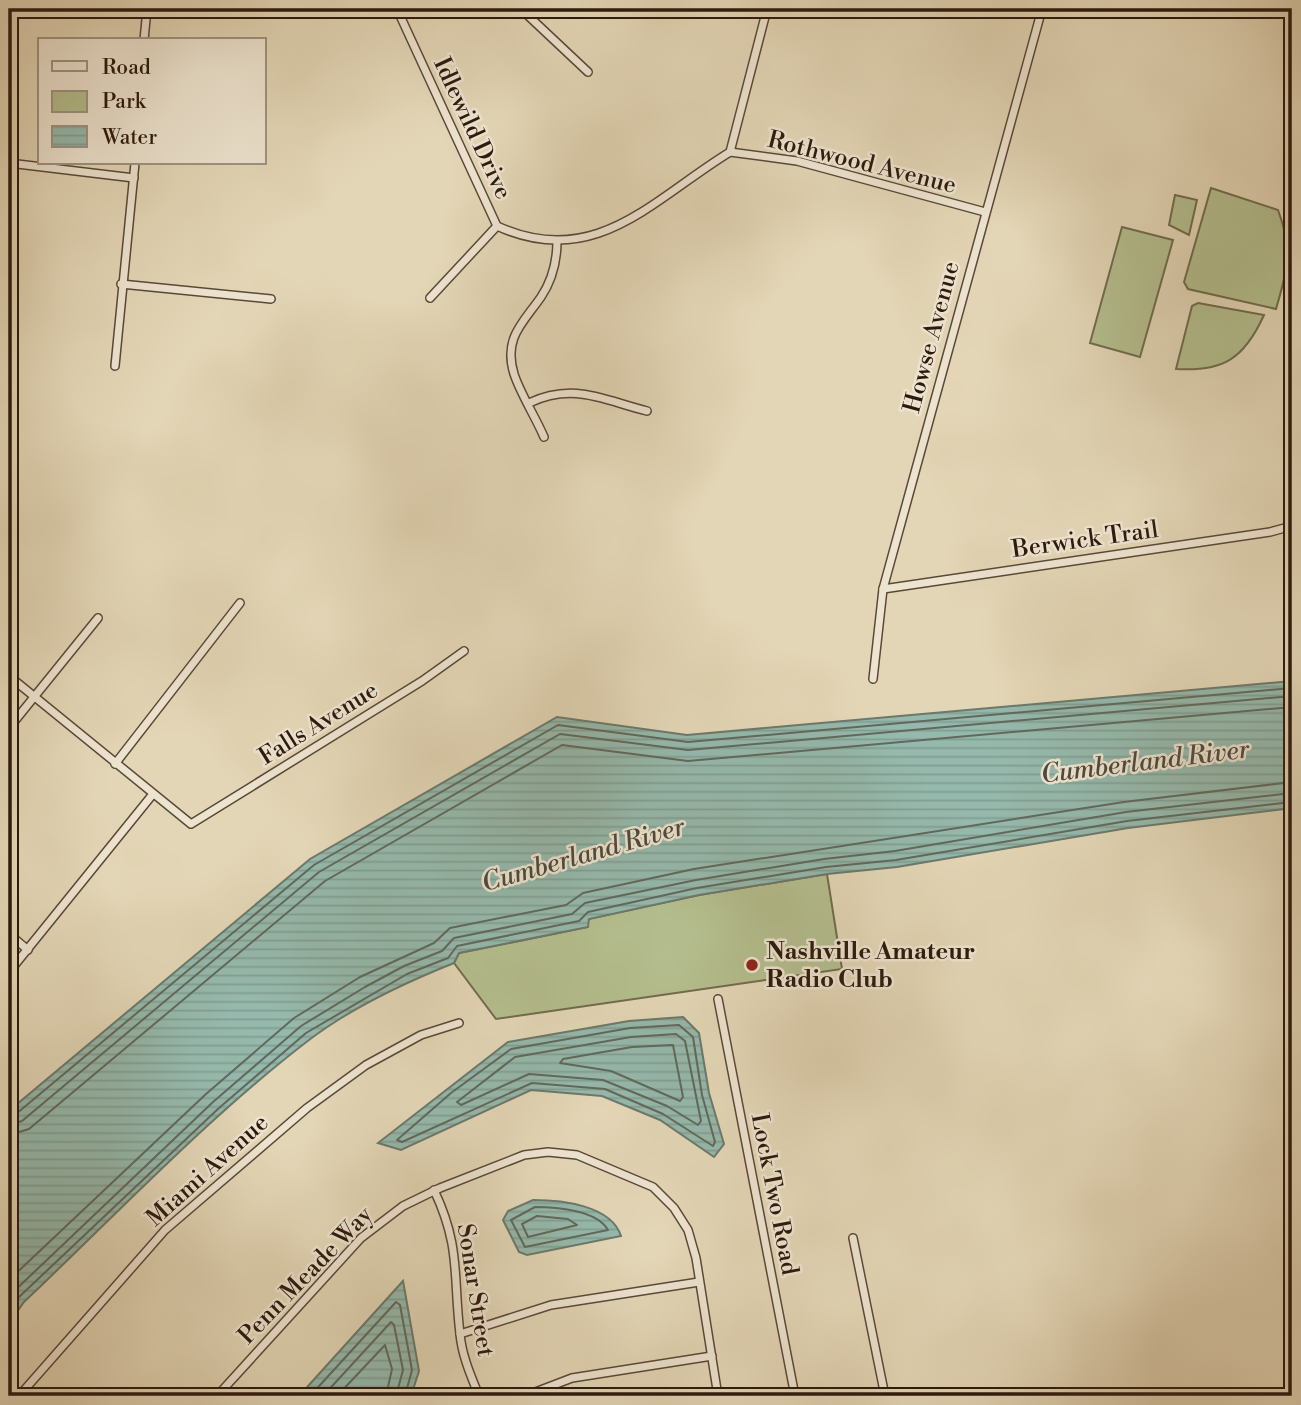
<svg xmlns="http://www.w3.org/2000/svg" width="1301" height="1405" font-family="'Libre Bodoni',serif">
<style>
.green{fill:#b4be8e;stroke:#706c4e;stroke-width:2}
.water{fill:url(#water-rules);stroke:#6b796c;stroke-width:2}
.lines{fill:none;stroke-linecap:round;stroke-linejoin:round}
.shore{stroke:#60695c;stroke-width:2}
.minor-casing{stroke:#5a4837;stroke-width:10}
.minor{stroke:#ede4d0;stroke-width:7}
.poi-dot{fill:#8f2418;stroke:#ede4d0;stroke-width:2.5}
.labels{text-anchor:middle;stroke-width:5;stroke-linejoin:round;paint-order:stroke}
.street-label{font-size:24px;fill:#2c190d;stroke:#ede4d0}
.poi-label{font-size:24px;font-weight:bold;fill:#2c190d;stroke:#ede4d0;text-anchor:start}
.water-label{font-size:26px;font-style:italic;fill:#4c493d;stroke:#ede4d0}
</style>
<defs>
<pattern id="water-rules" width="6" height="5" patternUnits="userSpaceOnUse" patternTransform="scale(1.75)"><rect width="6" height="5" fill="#95b9ac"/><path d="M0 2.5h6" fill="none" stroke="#819e93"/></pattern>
</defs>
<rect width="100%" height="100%" fill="#e3d6b6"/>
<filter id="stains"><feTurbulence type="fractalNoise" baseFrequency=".00286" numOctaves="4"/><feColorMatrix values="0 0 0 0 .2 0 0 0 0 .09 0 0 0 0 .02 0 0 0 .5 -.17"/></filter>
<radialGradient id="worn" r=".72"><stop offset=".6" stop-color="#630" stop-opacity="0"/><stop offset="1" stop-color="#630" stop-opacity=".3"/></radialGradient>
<g class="green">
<path d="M1211,188L1278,210C1293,250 1288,268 1276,309L1188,289L1184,282Z"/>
<path d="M1175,195L1197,200L1189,235L1169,225Z"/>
<path d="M1122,227L1173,240L1140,357L1090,343Z"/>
<path d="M1198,303L1264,315C1244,359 1223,372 1176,369L1192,306Z"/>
<path d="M827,874L842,969L496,1019L454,963L459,953L588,927V919L699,895Z"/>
</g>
<g class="water">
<path d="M1292,681V808L1128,828L897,867L827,874L699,895L589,919L588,927L459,953L454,963C404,983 352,1007 309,1040C207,1118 117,1214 24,1302L9,1323L10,1110L310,859L557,717L687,735Z"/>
<path d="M683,1017L699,1033L709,1093L724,1144L714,1157L660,1120L602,1096L531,1090L401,1150L378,1143L508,1042L629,1021Z"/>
<path d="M533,1200C561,1200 611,1205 621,1236L527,1255L519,1252L503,1220L508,1211Z"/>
<path d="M403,1281L419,1371L411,1396H299Z"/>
</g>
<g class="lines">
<g class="shore">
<path d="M679,1025L693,1037L702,1095L715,1142L713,1146L663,1114L605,1089L532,1083L402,1142L397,1140L451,1093L511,1049L630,1028Z"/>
<path d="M676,1034L685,1041L701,1121L698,1125L667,1106L603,1080L529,1074L461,1105L457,1102L515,1057L631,1037Z"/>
<path d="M673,1045L683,1097L680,1101L611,1071L560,1063L563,1059L632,1047Z"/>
<path d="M9,1116L16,1114L314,865L558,725L688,742L1292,688"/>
<path d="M9,1125L22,1121L319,872L560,734L688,750L1292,696"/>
<path d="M9,1135L29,1129L325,881L562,745L688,761L1292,707"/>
<path d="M535,1207C555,1207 597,1210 608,1230L525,1247L511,1220Z"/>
<path d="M537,1216L568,1219L577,1225L528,1237L522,1224Z"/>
<path d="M9,1280L206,1094L294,1018L360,977L434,943L450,928L566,905L583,893L694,869L1124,802L1292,782"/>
<path d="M9,1296L213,1102L301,1026L365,987L404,966L442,951L454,938L572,914L585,903L696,880L824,859L895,851L1126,812L1292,793"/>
<path d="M9,1311L19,1297L219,1108L306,1033L407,974L448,958L457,946L579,921L588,912L697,888L826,867L896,860L1127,821L1292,802"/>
<path d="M310,1396L396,1302L400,1305L412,1370L405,1396"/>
<path d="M323,1396L391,1322L394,1325L403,1370L396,1396"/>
<path d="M337,1396L385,1345L392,1369L386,1396"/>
</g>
<defs>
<g id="minor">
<path d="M397,9L497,226C595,271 653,199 730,152"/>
<path d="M521,9L588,72"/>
<path d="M144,40L147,9"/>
<path d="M730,152L797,161L985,212"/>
<path d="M730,152L767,9"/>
<path d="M9,163L134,178"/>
<path d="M121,284L271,299"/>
<path d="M430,298L497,226"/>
<path d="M115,366L135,163"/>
<path d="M529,403C574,382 603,400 647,411"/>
<path d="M544,437C535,416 521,395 514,374C503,338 523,323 541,297C553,279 557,261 557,241"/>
<path d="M883,589L1270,532L1292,526"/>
<path d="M9,676L191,824L422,681L464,651"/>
<path d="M873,679L883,589L1042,9"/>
<path d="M9,728L98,618"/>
<path d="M115,764L240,603"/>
<path d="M9,934L28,950"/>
<path d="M9,972L153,794"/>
<path d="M718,999L795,1396"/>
<path d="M434,1190C461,1247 453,1276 460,1334C462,1356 471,1376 479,1396"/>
<path d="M853,1238L885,1396"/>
<path d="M460,1334L551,1305L699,1282"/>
<path d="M19,1396L165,1230L307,1108L366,1065L421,1035L459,1023"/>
<path d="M217,1396L361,1238L403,1206L440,1188L524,1155L548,1152L577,1155L653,1187L674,1208L688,1230L696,1258L718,1396"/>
<path d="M525,1396L572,1378L712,1356"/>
</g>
</defs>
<use href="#minor" class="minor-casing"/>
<use href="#minor" class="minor"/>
</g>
<circle class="poi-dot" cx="752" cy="965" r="7"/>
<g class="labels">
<g class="street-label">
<text transform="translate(473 128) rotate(65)" y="8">Idlewild Drive</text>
<text transform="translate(862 162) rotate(14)" y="8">Rothwood Avenue</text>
<text transform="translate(931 337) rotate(-75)" y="8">Howse Avenue</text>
<text transform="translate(1085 539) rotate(-8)" y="8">Berwick Trail</text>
<text transform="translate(318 723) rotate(-32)" y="8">Falls Avenue</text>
<text transform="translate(207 1170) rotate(-42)" y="8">Miami Avenue</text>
<text transform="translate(775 1194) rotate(79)" y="8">Lock Two Road</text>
<text transform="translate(305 1275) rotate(-46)" y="8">Penn Meade Way</text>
<text transform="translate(476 1290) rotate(81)" y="8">Sonar Street</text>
</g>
<g class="poi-label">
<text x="766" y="959">Nashville Amateur<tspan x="766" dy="28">Radio Club</tspan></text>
</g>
<g class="water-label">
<text transform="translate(1145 761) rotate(-7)" y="9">Cumberland River</text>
<text transform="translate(583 854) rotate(-16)" y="9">Cumberland River</text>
</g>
</g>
<rect width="1301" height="1405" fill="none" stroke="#e3d6b6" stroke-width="35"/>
<rect x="10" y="10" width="1280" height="1384" fill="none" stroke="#2c190d" stroke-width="3.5"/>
<rect x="18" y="18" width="1266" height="1370" fill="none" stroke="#2c190d" stroke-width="2"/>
<rect x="38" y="38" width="228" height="126" fill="#ede4d0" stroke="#a09382" stroke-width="2"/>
<rect x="52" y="61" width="35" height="10" fill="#ede4d0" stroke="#a09382" stroke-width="2"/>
<text x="102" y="74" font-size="21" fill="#2c190d">Road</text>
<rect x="52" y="91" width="35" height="21" fill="#b4be8e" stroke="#a09382" stroke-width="2"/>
<text x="102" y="108" font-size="21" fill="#2c190d">Park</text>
<rect x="52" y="126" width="35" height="21" fill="url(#water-rules)" stroke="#a09382" stroke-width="2"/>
<text x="102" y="144" font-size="21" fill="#2c190d">Water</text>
<rect width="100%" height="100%" filter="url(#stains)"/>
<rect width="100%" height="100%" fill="url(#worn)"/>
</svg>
